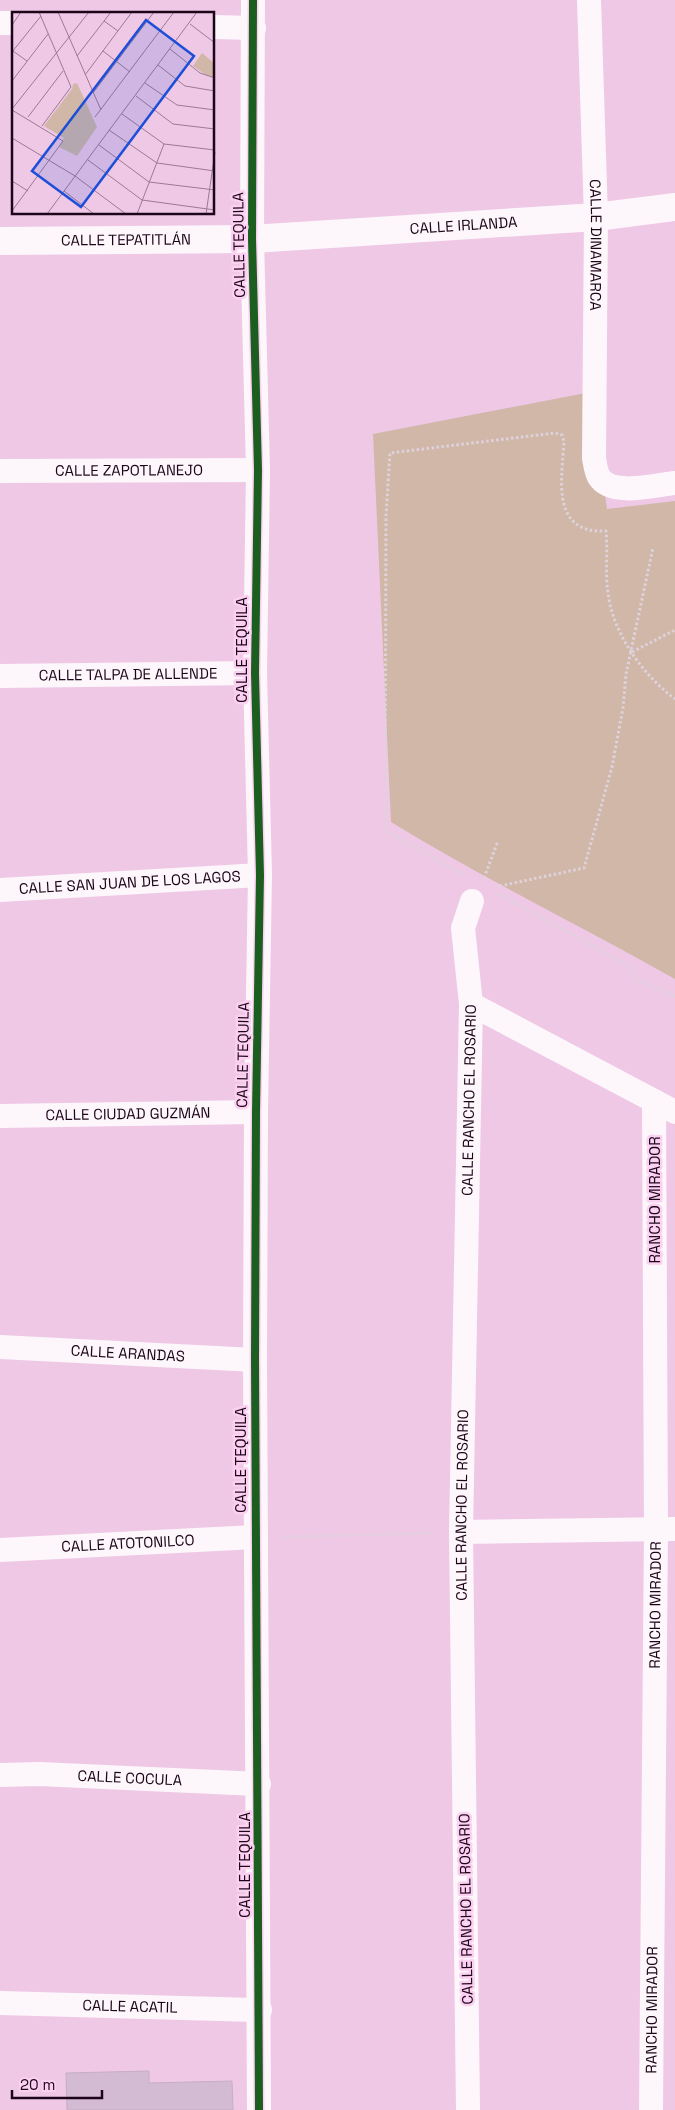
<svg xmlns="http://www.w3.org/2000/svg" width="675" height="2110" font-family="'Space Grotesk',sans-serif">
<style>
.green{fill:#d0b7a8}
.building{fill:#d4bbd4;stroke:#c7adc7}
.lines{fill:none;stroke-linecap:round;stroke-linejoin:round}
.path{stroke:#dfd2dc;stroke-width:3;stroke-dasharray:2.5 2.5;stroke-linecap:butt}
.street{stroke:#fdf7fb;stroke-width:24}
.secondary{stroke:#fdf7fb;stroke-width:28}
.cycleway-casing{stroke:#fbd0f1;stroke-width:11}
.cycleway{stroke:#1b5e20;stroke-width:8}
.labels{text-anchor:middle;stroke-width:5;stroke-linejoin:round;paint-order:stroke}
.street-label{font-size:15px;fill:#1d0519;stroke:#fbd0f1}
.inset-road{fill:none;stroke:#9b7a94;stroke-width:1}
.view{fill:#1d4ed8;fill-opacity:0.15;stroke:#1d4ed8;stroke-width:2.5}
.inset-edge{fill:none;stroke:#1d0519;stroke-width:2.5}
</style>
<rect width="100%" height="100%" fill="#efc8e6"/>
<path class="green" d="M591,392L607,509L675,501V979C581,926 484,879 391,822L373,434Z"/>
<path class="building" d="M149,2071V2083L232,2081L233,2110H67L66,2073Z"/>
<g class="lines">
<g class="path">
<path d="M632,652L675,630"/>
<path d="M465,875L388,832L385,827L386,516L390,453L555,433L562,435L564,442C562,478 550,534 606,531C608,551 605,573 608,593C613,634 643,675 675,699"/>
<path d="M484,878L498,841"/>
<path d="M495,887L584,868L612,767L623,708L626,674L653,548"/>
<path d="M499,894L631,967L637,980L675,996"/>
<path d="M283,1537L434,1533"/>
</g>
<g class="street">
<path d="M253,0L252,239L258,470L255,673L260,875L256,1112L255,1360L259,2110"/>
<path id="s1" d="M589,0L596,217L594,458C595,464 596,472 599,477C612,497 655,485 675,483"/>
<path d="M0,23H14"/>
<path d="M214,27L254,28"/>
<path id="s2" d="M0,471L258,470"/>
<path id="s3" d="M0,676L255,673"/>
<path id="s4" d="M0,890L260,875"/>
<path d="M471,1004L675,1112"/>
<path id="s5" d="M0,1116L256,1112"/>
<path id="s6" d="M0,1347L255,1360"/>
<path d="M461,1532L675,1529"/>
<path id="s7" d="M0,1550L255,1537"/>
<path id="s8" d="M0,1775L39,1774L259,1784"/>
<path id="s9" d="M0,2003L260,2010"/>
<path id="s10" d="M468,2110L461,1532L471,1004L463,928L472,901"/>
<path id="s11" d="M651,2110L656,1528L654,1101"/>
</g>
<path class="secondary" id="s12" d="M0,241L252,239L596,217L675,207"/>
<defs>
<path id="cycleway" d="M253,0L252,239L258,470L255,673L260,875L256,1112L255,1360L259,2110"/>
</defs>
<use href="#cycleway" class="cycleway-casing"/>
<use href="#cycleway" class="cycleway"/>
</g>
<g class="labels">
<g class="street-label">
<text dy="5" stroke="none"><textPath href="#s12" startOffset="464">CALLE IRLANDA</textPath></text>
<text dy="5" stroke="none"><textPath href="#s12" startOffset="126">CALLE TEPATITLÁN</textPath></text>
<text transform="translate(239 245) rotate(-91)" y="5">CALLE TEQUILA</text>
<text dy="5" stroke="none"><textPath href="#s1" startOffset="245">CALLE DINAMARCA</textPath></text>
<text dy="5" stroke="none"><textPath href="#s2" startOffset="129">CALLE ZAPOTLANEJO</textPath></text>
<text transform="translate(242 650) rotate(-90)" y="5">CALLE TEQUILA</text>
<text dy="5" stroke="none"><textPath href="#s3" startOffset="128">CALLE TALPA DE ALLENDE</textPath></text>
<text dy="5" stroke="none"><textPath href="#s4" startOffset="130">CALLE SAN JUAN DE LOS LAGOS</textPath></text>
<text transform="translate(243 1055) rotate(-89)" y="5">CALLE TEQUILA</text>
<text dy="5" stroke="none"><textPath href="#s10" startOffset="1010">CALLE RANCHO EL ROSARIO</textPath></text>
<text dy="5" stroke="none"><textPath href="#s5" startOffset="128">CALLE CIUDAD GUZMÁN</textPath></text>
<text transform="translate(655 1200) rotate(-90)" y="5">RANCHO MIRADOR</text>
<text dy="5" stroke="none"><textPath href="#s6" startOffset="128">CALLE ARANDAS</textPath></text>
<text transform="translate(241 1460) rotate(-90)" y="5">CALLE TEQUILA</text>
<text dy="5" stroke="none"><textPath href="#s10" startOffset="605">CALLE RANCHO EL ROSARIO</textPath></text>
<text dy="5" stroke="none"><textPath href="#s7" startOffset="128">CALLE ATOTONILCO</textPath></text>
<text dy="5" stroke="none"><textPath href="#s11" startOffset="505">RANCHO MIRADOR</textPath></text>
<text dy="5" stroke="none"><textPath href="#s8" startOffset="130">CALLE COCULA</textPath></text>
<text transform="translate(245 1865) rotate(-90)" y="5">CALLE TEQUILA</text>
<text transform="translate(466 1909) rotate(-91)" y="5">CALLE RANCHO EL ROSARIO</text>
<text dy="5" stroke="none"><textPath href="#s9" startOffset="130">CALLE ACATIL</textPath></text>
<text dy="5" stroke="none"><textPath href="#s11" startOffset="100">RANCHO MIRADOR</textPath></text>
</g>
</g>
<g transform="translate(12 12)">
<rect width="202" height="202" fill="#efc8e6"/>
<path d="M190,41L202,51V65L194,63L181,54ZM65,71L85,115L65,144L47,135L52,126L32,114L60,77L61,72Z" fill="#d0b7a8"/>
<path class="inset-road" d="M27,0L59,75L30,114M46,0L89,98M92,9L106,19M178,12L203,31M0,13L9,0M158,37L188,61L203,66M1,39L15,49M91,39L118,60M0,40L29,4M65,44L99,0M146,53L173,74L203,79M73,63L120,0M0,69L36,22M133,71L165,93L203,98M81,81L142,0M124,84L161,112L203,117M0,97L77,0M0,98L51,129L0,199M110,102L152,132L203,138M16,105L51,59M83,105L162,0M97,118L145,151L203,159M0,126L63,164L114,202M87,133L137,170L203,178M76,148L130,188L203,198M0,169L16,179M52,179L82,202M35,202L185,0M125,202L152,132M194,202L203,140"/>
<path class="view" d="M134,8L182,44L69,195L20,159Z"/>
<rect width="202" height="202" class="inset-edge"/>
</g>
<path d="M12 2090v8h90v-8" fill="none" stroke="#1d0519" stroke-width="2.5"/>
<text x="20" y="2090" font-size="15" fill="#1d0519" stroke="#fbd0f1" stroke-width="4" paint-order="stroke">20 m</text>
</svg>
